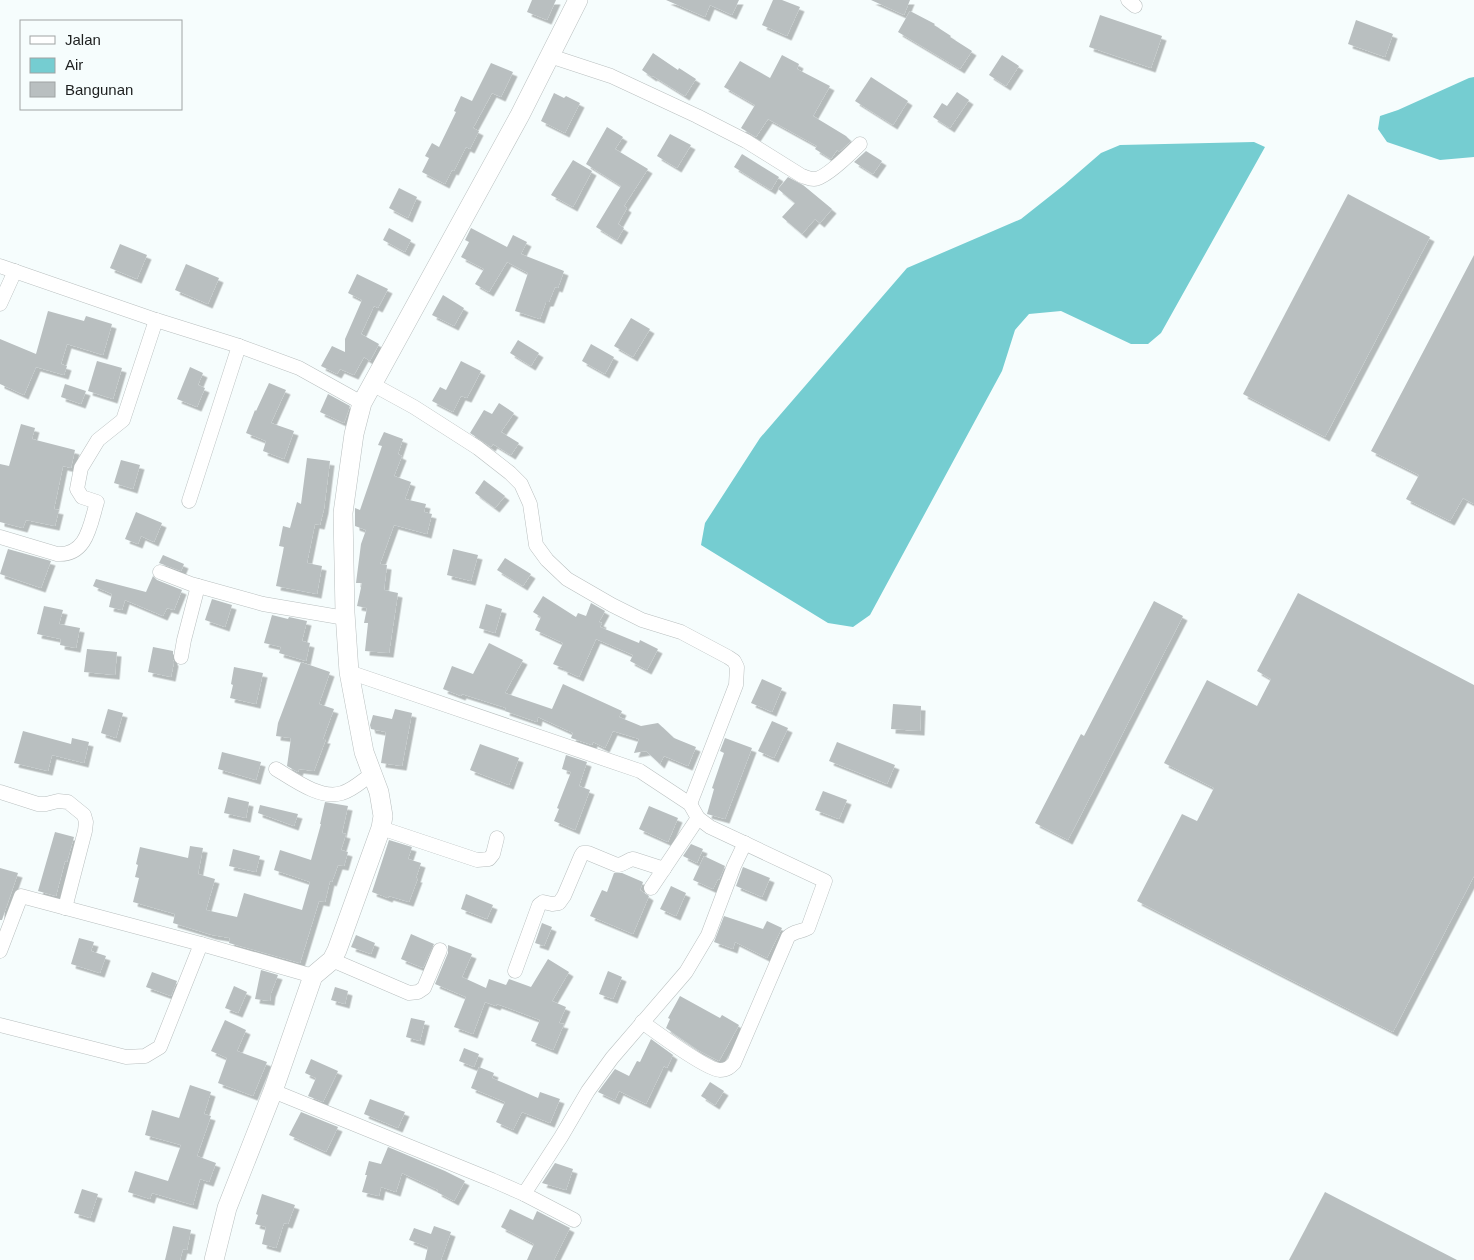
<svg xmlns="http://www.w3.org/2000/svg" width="1474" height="1260" font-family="Helvetica,sans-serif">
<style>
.water{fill:#75cdd1}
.building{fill:#b9bfc0;filter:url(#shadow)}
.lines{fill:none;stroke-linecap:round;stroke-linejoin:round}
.street-casing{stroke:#b9bfbf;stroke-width:15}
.secondary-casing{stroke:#b9bfbf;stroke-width:20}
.street{stroke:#fff;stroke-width:14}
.secondary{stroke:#fff;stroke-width:19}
</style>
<defs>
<filter id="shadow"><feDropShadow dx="4.5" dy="4.5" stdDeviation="0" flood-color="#0004"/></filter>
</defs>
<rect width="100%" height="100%" fill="#f6fdfd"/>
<g class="water">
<path d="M1474,77V157L1440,160L1387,142L1378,129L1380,116L1398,110L1469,78Z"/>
<path d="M1254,142L1265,147L1161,333L1148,344H1131L1061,311L1029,314L1015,330L1002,371L870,615L853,627L828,623L701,545L705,523L760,438L907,268L1021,219L1064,185L1101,153L1120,145Z"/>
</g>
<g class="building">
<path d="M532,0H556L547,20L527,12Z"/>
<path d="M666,0H739L732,15L710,5L705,17Z"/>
<path d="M773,0H782L800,7L787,36L762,25Z"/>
<path d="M871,0H910L904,15Z"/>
<path d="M910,11L935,24L934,25L951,36L950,37L972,51L960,69L898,32Z"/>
<path d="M1100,15L1162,36L1151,68L1089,47Z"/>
<path d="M1356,20L1393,34L1385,57L1348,44Z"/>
<path d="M653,53L678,70L679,68L696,79L685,96L653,76L652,77L642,70Z"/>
<path d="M782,55L799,64L797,69L830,86L813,116L846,136L851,141L839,152L837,150L831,159L815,149L817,146L768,119L756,137L741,128L755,105L724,87L740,61L770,78Z"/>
<path d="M1002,55L1019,66L1006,86L989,75Z"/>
<path d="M491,63L513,72L501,97L492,93L473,128L479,131L470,149L466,147L454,171L452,170L445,184L422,172L429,158L425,156L432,143L439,147L456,112L454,111L461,96L472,101Z"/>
<path d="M871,77L908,101L893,125L855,101Z"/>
<path d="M957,92L969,100L950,128L933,117L942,103L947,106Z"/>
<path d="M554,93L564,98L566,96L580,103L565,133L541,121Z"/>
<path d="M607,127L623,137L615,149L648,169L624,206L627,208L618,224L624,228L617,240L596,227L621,186L586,164Z"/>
<path d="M670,134L691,145L677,168L657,156Z"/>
<path d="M866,151L882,161L873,174L854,162Z"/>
<path d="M742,154L779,177L771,190L734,167Z"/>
<path d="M573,160L592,171L573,207L551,195Z"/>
<path d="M788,177L803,185L832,209L820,223L815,219L802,234L782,217L795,203L778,189Z"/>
<path d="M399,188L417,197L408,218L389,208Z"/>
<path d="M1348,194L1430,237L1325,437L1243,394Z"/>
<path d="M389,228L411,240L405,252L383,240Z"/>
<path d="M471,228L507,247L513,235L527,242L521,254L564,271L558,288L555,287L549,302H546L540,319L515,311L528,273L507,262L489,292L475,284L484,269L461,257L469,242L465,240Z"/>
<path d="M120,244L147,255L137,279L110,268Z"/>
<path d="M1474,255V504L1463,498L1450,521L1406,499L1419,475L1371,451Z"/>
<path d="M186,264L219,278L208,304L175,290Z"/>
<path d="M357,274L388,289L378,308L374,306L361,334L379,344L370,361L364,357L354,375L340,369L337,374L321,366L332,346L345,352V339L362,300L348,293Z"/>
<path d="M443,295L464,308L454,326L432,315Z"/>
<path d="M48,311L84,321L86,316L112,324L103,355L67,344L61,364L67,366L64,375L36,367L24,395L0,384V339L36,354Z"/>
<path d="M631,318L650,329L633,357L614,346Z"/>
<path d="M518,340L539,353L531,366L510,353Z"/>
<path d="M591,344L614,357L605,374L582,361Z"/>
<path d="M97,361L122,368L113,399L88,391Z"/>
<path d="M461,361L481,371L467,398L461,396L453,412L432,401L440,387L446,390Z"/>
<path d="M190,367L203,373L198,385L205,388L197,407L177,399Z"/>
<path d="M269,383L286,390L271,423L294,431L284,459L263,451L266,441L246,433L255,410L256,411Z"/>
<path d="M65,384L86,391L81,404L61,397Z"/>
<path d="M328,394L350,406L344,423L320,412Z"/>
<path d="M499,403L514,413L501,432L519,443L511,455L493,444L491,447L470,433L484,410L492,414Z"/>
<path d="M21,424L35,428L32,439L75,450L71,468L63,466L54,509L59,510L55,526L26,520L23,528L0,522V464L9,466Z"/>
<path d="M384,432L403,439L398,454L402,456L394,476L411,482L405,499L426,504L424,512L432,514L427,534L394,525L380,564L387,565L384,590L398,593L389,653L365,651L368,623H364L367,608L357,606L362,583H356L361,544L366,530L355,526V508L360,510L382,446L378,445Z"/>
<path d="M307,458L330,461L324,509L320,525L315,524L307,563L322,566L317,594L276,586L284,547L279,546L283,526L290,528L297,502L301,504Z"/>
<path d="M121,460L140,465L133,489L114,483Z"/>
<path d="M484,480L505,496L495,508L475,493Z"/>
<path d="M136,512L162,523L154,542L141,536L138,544L125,539Z"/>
<path d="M8,549L51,561L41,588L0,574Z"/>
<path d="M453,549L478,555L471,581L447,575Z"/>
<path d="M163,555L184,564L181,571L159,563Z"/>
<path d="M505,558L531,574L523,586L497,570Z"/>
<path d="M153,576L157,580L182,590L174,610L167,608L163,616L125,600L122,610L109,607L112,594L93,586L96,579L146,592Z"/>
<path d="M1298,593L1474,685V876L1393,1032L1137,901L1182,814L1197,821L1214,788L1164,763L1207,680L1257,706L1271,679L1257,671Z"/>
<path d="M543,596L576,617L578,613L586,616L591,603L605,611L599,622L602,623L600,627L639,643L640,640L658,649L647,670L630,661L633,655L596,639L579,677L563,670V668L553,664L563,643L535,630L541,617L533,612Z"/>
<path d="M212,599L232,605L225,627L205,620Z"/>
<path d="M1154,601L1183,616L1068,840L1035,823L1081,734L1084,736Z"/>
<path d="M486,604L502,609L495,633L479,628Z"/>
<path d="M44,606L63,610L59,624L80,628L76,648L60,645L61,639L37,634Z"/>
<path d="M272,615L288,619L289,617L307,621L302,641L310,643L306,661L279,653L281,647L264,643Z"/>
<path d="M489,643L523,660L505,693L552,709L563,684L622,711L619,717L641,726L658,723L674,738L696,747L688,766L664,756L660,764L646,751L634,753L639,739L613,731L605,748L593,742L592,745L571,738L573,733L538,717L537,722L505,711L506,708L462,694L461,696L443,689L452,666L473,674Z"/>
<path d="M153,647L173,651V660L174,662L171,677L148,672Z"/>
<path d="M87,649L117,652L115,675L84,672Z"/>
<path d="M301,662L330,672L319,704L334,709L323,739H326L314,771L299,769L298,772L287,766L291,738L276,736L278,723Z"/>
<path d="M234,667L263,673L256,704L230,698L233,685L231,684Z"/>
<path d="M762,679L782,688L772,712L751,703Z"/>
<path d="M893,704L921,706L920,731L891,729Z"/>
<path d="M108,709L123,713L116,738L101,733Z"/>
<path d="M395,709L412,713L402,766L381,763L386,732L371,729L370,725L373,715L392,719Z"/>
<path d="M772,721L788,728L774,758L758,751Z"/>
<path d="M23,731L71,744L72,738L89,742L84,763L52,755L48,771L14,763Z"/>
<path d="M725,738L752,748L725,819L707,814L714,789L712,788L724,753L720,751Z"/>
<path d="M837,742L895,765L887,784L829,761Z"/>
<path d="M480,744L519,758L509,785L470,770Z"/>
<path d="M222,752L261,762L256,780L218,769Z"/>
<path d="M566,755L587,762L579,786L590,790L575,830L554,821L559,809L557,808L571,772L562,769Z"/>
<path d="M823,791L847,800L839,819L815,810Z"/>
<path d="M228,797L249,802L246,818L224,813Z"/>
<path d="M325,802L348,806L342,833L346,834L341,850L348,852L344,866L338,865L332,882L330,881L325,902L319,901L300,963L229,943L230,938L212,935L173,923L175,914L133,902L139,878L135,877L138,865L136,864L140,847L188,858L190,846L203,848L198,874L215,879L206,910L237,917L244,893L302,910L310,882L274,870L280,850L311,860L321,824H320Z"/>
<path d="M260,805L298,814L294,826L258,813Z"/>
<path d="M649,806L678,818L668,842L639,829Z"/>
<path d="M55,832L74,837L67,862L65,861L56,896L38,891Z"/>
<path d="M389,840L412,847L408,859L421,863L416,878H418L409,902L389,896L388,898L372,892Z"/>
<path d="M691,844L703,849L697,863L683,856Z"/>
<path d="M233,849L260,856L256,872L229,866Z"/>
<path d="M704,856L725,866L719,880L718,879L713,889L693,880Z"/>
<path d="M743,867L770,878L762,897L736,886Z"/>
<path d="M0,868L18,873L2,920H0Z"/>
<path d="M614,873H622L643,882L640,890L649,896L633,934L590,916L602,890L607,892Z"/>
<path d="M671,886L686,893L676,916L660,909Z"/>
<path d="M466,894L493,905L487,919L461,909Z"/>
<path d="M724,916L763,929L767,921L782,928L767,958L735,942L733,949L714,942Z"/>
<path d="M542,923L552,927L544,946L535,943Z"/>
<path d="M411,934L434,944L423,968L401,959Z"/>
<path d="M356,935L375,943L371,954L351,947Z"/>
<path d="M79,938L94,942L91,951L106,956L100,973L71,964Z"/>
<path d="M448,945L472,954L462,977L486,988L489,979L506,985L509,979L531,987L548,959L569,972L552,1001L566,1007L559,1023L564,1024L553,1050L531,1041L540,1020L497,1004L496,1006L485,1002L473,1034L454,1027L466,997L435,984L448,953Z"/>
<path d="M261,970L278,975L271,993L270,1001L255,999Z"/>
<path d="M608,971L622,977L613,999L599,994Z"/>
<path d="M152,972L177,981L171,996L146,987Z"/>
<path d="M234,986L247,992L238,1013L225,1008Z"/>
<path d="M335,987L348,991L345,1004L331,1000Z"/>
<path d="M680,996L720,1018L722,1015L739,1025L719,1061L698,1050L666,1028L670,1019L668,1018Z"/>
<path d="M411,1018L425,1021L420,1041L406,1037Z"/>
<path d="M225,1020L246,1030L237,1051L267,1062L253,1096L218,1083L227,1058L211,1051Z"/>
<path d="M651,1039L673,1055L667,1068L664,1066L646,1104L619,1091L615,1100L598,1092L615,1069L629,1076L637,1061L640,1062Z"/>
<path d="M464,1048L479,1054L474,1067L459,1061Z"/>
<path d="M311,1059L338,1071L323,1102L308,1096L316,1078L305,1073Z"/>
<path d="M479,1067L494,1073L492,1078L538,1098L540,1092L560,1099L550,1123L522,1112L513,1130L496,1122L505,1102L471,1088Z"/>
<path d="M710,1082L724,1091L715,1105L701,1096Z"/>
<path d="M190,1085L211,1092L204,1114L211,1116L197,1156L216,1163L209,1182L200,1179L193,1205L152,1193L150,1199L128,1192L135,1171L168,1181L181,1145L145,1135L152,1110L179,1118Z"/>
<path d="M370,1099L405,1112L398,1128L364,1114Z"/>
<path d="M301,1112L338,1127L326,1152L289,1135Z"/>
<path d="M388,1147L445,1171L465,1181L454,1201L437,1192L438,1190L402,1173L396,1192L381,1187L379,1196L362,1192L367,1175H365L369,1161L381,1164Z"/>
<path d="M555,1163L573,1169L566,1190L542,1183Z"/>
<path d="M82,1189L98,1194L90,1218L74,1213Z"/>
<path d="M1325,1192L1457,1260H1289Z"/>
<path d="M262,1194L295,1205L288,1224L284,1223L276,1248L262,1244L266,1227L255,1224L258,1215L256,1214Z"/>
<path d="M510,1209L533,1220L537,1211L570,1228L554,1260H527L534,1244L501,1227Z"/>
<path d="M173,1226L191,1230L187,1250L183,1249L180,1260H165Z"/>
<path d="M434,1226L451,1232L441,1260H425L428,1247L409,1240L414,1228L431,1234Z"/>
</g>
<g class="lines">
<defs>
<g id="street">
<path d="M1128,0L1135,6"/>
<path d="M550,56L611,76L697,116L746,141L802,176C806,177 809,179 814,179C825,179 851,153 860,144"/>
<path d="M0,266L156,320L239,346L299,368L362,403"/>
<path d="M0,304L15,271"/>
<path d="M372,384L414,407L478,448L510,473L521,484L530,504L536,545L547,560L567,579L612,605L642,620L681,632L728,657L734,661L737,667L736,685L690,804"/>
<path d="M189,501L239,346"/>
<path d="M0,537L57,554C87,556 90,525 97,502L82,497L77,489L81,468L98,440L123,420L156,320"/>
<path d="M160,572L191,584L263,604L345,618"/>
<path d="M181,657L184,640L198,586"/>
<path d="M349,672L640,771L690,804L698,818L710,827L825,881L808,928C801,932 793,931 788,937L734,1063C730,1067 727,1070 720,1070C707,1070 656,1032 642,1022"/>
<path d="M276,769C294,780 321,800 342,793C353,790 363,780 372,774"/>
<path d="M0,792L38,804H46L58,801L68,802L84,815L86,822L85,831L65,908"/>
<path d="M381,828L477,860L489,859L493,854L497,838"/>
<path d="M651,888L698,818"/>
<path d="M0,951L21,896L201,944L313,976"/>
<path d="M332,960L409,993L418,992L424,988L440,950"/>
<path d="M515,971L539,905L543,902L552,904L559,903L564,896L581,856L583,853H588L617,865C623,865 627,860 633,859L664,869"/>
<path d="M0,1025L126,1057L145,1056L160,1047L201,944"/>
<path d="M273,1091L492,1180L524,1194L561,1137L588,1091L612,1058L686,972L708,935L734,866L745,843"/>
<path d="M524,1194L574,1220"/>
</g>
<path id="secondary" d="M214,1260L227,1208L273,1091L313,976L332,960L337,950L381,828L383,816L379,792L364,752L349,672L345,613L343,513L354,434L362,403L520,115L578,0"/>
</defs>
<use href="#street" class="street-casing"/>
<use href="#secondary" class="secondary-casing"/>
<use href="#street" class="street"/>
<use href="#secondary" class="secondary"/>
</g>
<rect x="20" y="20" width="162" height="90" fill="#f6fdfd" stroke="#9fa4a4"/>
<rect x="30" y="36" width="25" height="8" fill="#ffffff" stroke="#9fa4a4"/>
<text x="65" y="45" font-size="15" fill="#1d1f1f">Jalan</text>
<rect x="30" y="58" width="25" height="15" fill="#75cdd1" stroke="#9fa4a4"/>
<text x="65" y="70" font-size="15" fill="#1d1f1f">Air</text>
<rect x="30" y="82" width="25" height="15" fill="#b9bfc0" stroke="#9fa4a4"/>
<text x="65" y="95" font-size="15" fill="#1d1f1f">Bangunan</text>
</svg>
